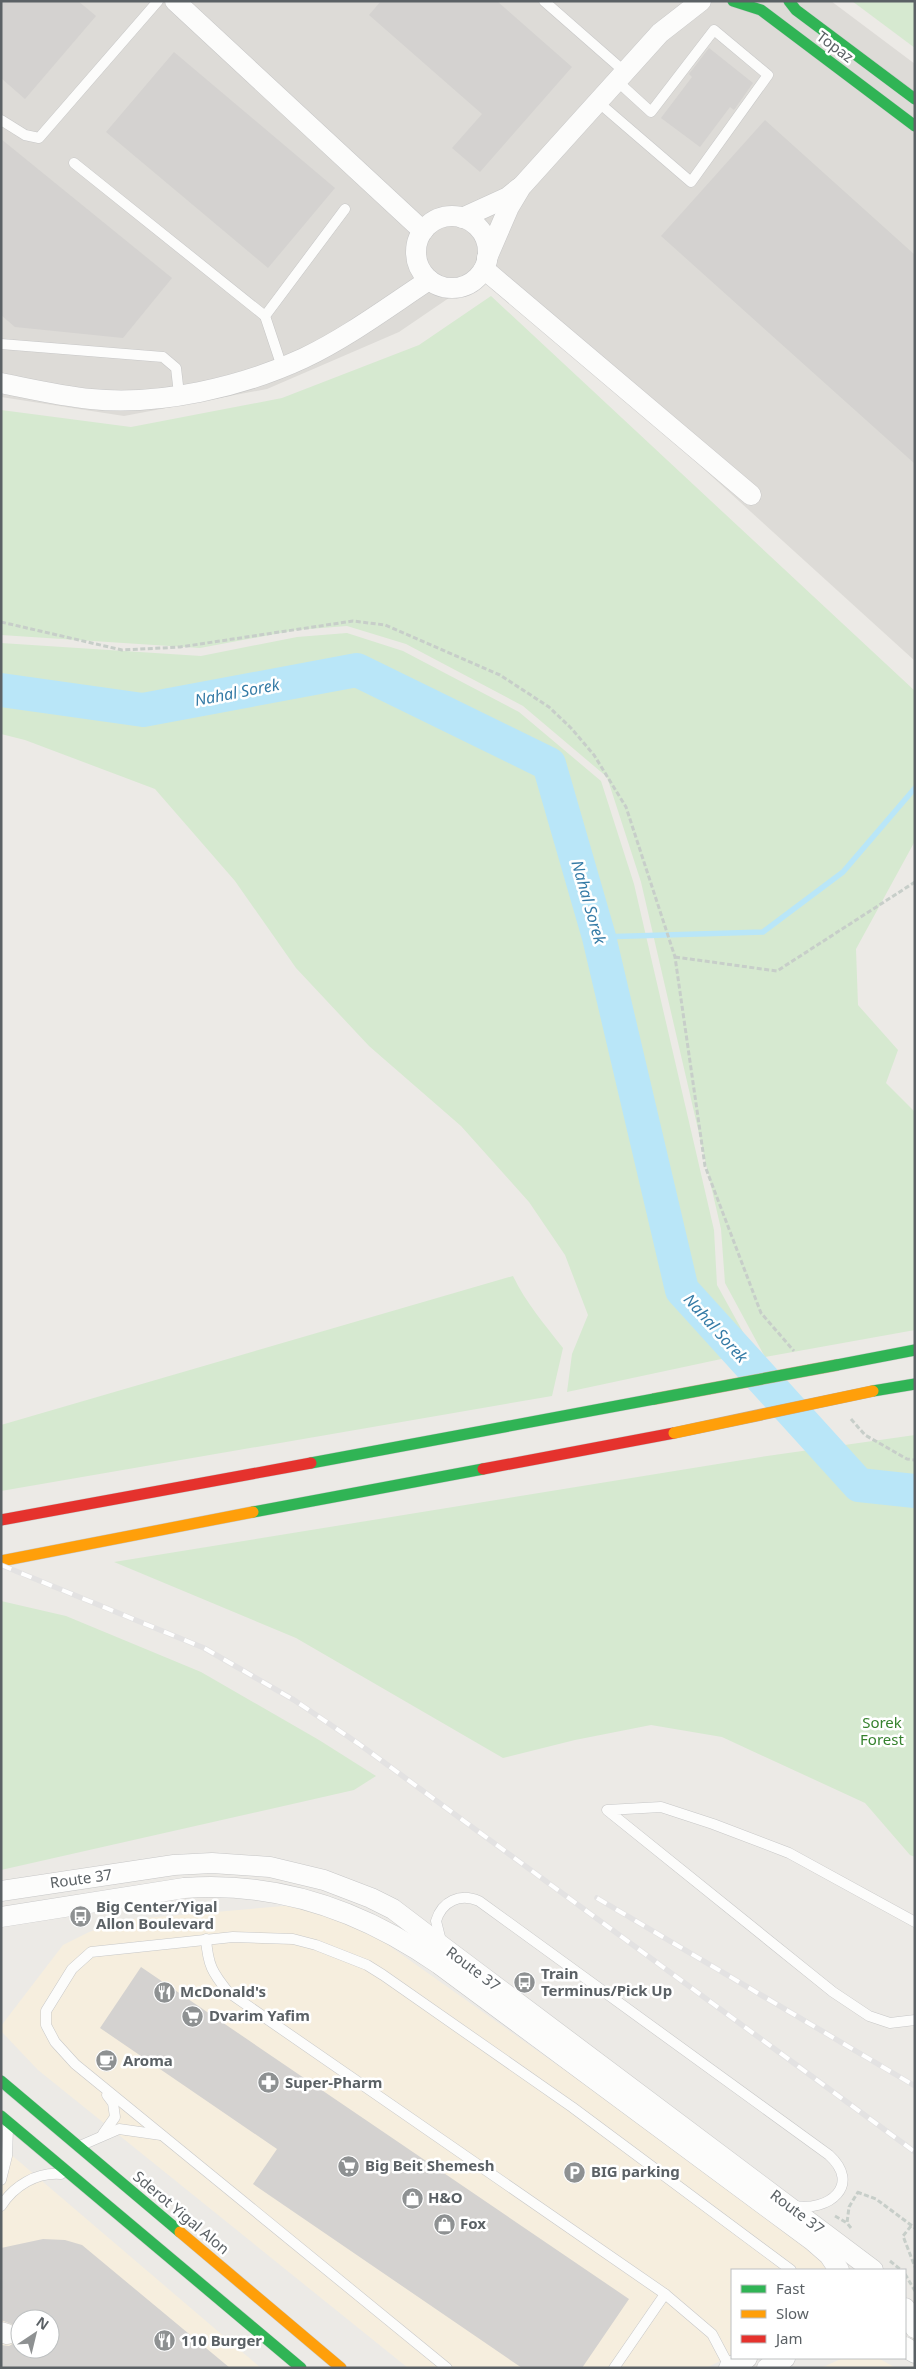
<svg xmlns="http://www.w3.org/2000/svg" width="916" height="2369" font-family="'Noto Sans',sans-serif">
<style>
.commercial{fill:#f6eede;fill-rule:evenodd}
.industrial{fill:#dddbd7}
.green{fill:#d6e9d0}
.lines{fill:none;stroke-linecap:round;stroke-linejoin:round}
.stream{stroke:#b9e6f8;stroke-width:5.5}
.river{stroke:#b9e6f8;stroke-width:34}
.building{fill:#d4d2d0;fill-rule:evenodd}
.lane-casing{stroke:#c7c7c7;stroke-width:11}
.street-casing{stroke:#c7c7c7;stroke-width:21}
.fast-casing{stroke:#c8c9c8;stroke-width:12}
.slow-casing{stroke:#c8c9c8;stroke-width:12}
.jam-casing{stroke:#c8c9c8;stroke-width:12}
.path{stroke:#c7cec9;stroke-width:3;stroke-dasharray:5 2.5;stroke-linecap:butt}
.lane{stroke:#fcfcfb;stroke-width:10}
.street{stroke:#fcfcfb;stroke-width:20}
.fast{stroke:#30b455;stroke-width:11}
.slow{stroke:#ff9f0a;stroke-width:11}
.jam{stroke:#e5322d;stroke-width:11}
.rail-casing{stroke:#e3e2e2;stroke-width:5.5}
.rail{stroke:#fff;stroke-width:4;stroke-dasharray:11;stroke-linecap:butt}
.fast-bridge-casing{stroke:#c4ae93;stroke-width:12;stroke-linecap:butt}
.slow-bridge-casing{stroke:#c4ae93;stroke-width:12;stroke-linecap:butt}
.fast-bridge{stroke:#30b455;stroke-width:11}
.slow-bridge{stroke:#ff9f0a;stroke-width:11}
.labels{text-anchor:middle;stroke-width:5;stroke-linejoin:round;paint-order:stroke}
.street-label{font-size:15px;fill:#5b6165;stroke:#fff}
.park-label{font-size:15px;fill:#36822e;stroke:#fff}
.poi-label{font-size:15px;font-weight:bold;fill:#5b6165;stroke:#fff;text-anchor:start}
.water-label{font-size:16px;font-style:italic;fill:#357ba6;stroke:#fff}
</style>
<rect width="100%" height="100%" fill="#eceae6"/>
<g class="commercial">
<path d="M295,1905L343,1913L823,2253L829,2270H732V2355L706,2368H408L38,2070L1,2031V2026L63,1945L89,1932L122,1920Z"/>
<path d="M1,2146L261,2368H1ZM20,2319H50V2349H20Z"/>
<path d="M843,2358H878L896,2368H821Z"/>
</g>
<path class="industrial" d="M1,1H831L915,64V661L487,272L399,332L267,389L124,416L1,397Z"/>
<g class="green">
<path d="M852,1H915V48Z"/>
<path d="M491,296L915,691V841L856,949L858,1005L898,1050L886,1083L915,1112V1330L765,1357L725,1283L721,1229L641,882L607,777L523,706L406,644L347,626L296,630L200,648L1,635V410L131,427L282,398L419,345Z"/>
<path d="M347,633L403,651L519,712L601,781L634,884L714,1230L717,1285L754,1352L567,1392L572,1354L588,1315L565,1255L529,1202L461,1126L369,1046L296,968L235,881L155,789L25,740L1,734V643L201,656L297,637Z"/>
<path d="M513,1276C526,1303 545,1325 563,1348L552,1396L1,1491V1425Z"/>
<path d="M915,1435V1857L910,1855L865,1803L722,1737L651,1725L575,1740L503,1758L296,1638L114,1562L767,1456Z"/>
<path d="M1,1601L66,1616L201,1672L319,1740L376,1776L354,1790L1,1870Z"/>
</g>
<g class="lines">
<path class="stream" d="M599,937L763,932L843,872L915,788"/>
<path class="river" d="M1,690L143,710L357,670L549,764L599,937L682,1290L859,1485L915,1491"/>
</g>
<g class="building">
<path d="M1,1H78L96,16L25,99L1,78Z"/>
<path d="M381,1H497L572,67L480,172L452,148L482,114L369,15Z"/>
<path d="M709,48L753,83L734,110L730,107L700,147L661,118L692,77L689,74Z"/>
<path d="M174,52L335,188L268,268L106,132Z"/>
<path d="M765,120L915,255V464L661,236Z"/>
<path d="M1,139L172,278L123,338L15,327L1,315Z"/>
<path d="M141,1967L629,2299L582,2368H522L253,2184L277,2149L100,2028Z"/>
<path d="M43,2239L65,2240L82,2245L230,2368H1V2345L9,2346L14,2343L19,2332L16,2326L1,2320V2248ZM20,2319H50V2349H20Z"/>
</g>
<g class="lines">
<defs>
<g id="lane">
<path d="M544,1L625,72"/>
<path d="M598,102L691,182L768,75L714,30L651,112L617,81"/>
<path d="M1,120L25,135L39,138L158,1"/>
<path d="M74,163L265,316L282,367"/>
<path d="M265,316L345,209"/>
<path d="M1,344L163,357L176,368L179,394"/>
<path d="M915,1922L789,1853L713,1824L661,1807L607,1810L833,1992L869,2016L890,2023L915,2020"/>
<path d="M206,1939C208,1965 212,1972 228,1992L665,2294L712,2334L730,2368"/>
<path d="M441,1941L436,1921C442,1901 460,1893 479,1901L829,2155C862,2185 829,2212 794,2206"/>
<path d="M103,2134L115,2117L113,2103L107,2095"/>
<path d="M82,2145L119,2129L161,2135"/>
<path d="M1,2180L7,2156L8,2128"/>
<path d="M1,2206C14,2186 36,2172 61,2174"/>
<path d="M447,2368L75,2064L55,2042L46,2025V2011L72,1969L91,1952L233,1937L293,1939L316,1945L367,1965L383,1975L572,2107L791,2270"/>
<path d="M614,2368L665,2294"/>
</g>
<g id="street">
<path d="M175,1L423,231"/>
<circle cx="452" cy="252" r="36"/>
<path d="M462,218L508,197L519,188"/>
<path d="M487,258L509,207L521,187L660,33L701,1"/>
<path d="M484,269L751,495"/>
<path d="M1,383C31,389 61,396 91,399C159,406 242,387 304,358C348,337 388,307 429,280"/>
<path d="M1,1891L174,1865L212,1863L270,1867L324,1880L371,1898L393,1909L443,1947L873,2270"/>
<path d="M1,1917L184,1888C277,1881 363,1911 439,1964L813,2241L829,2255L839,2270"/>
<path d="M905,2308L915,2328"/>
<path d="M1,2332L7,2334"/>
<path d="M905,2347L915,2353"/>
<path d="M729,2368L747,2358"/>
<path d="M767,2368L785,2358"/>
</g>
<g id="fast">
<path d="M733,1L761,10L915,126"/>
<path d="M789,1L796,10L915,99"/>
<path d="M837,1365L915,1350"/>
<path d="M873,1391L915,1384"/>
<path d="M311,1463L654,1399"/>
<path d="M253,1512L483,1469"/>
<path d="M1,2081L180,2232"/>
<path d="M1,2116L301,2368"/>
</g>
<g id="slow">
<path d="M1,1561L253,1512"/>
<path d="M180,2232L341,2368"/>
</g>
<g id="jam">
<path d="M483,1469L674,1433"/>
<path d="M1,1520L311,1463"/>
</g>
</defs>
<use href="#lane" class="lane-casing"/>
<use href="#street" class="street-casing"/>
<use href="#fast" class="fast-casing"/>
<use href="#slow" class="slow-casing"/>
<use href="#jam" class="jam-casing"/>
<g class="path">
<path d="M1,622L122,650L180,647L353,621L385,625L500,675L549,707L571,728L594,755L626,807L675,957L705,1166L761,1313L794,1351"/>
<path d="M675,957L777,971L915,882"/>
<path d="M851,1419L865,1435L907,1459L915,1460"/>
<path d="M857,2192L876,2199L915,2228"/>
<path d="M835,2216L847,2223"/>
<path d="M911,2226L903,2236L915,2267"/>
<path d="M851,2228L847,2223L849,2207L858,2192"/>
<path d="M890,2261L901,2270"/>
<path d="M905,2274L915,2291"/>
</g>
<use href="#lane" class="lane"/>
<use href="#street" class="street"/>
<use href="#fast" class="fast"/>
<use href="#slow" class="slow"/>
<use href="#jam" class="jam"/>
<defs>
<g id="rail">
<path d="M1,1565L204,1648L294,1700L359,1744L915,2152"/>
<path d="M597,1898L915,2086"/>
</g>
</defs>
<use href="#rail" class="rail-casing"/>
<use href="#rail" class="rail"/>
<defs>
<path id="fast-bridge" d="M654,1399L837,1365"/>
<path id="slow-bridge" d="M674,1433L873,1391"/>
</defs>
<use href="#fast-bridge" class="fast-bridge-casing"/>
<use href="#slow-bridge" class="slow-bridge-casing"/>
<use href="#fast-bridge" class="fast-bridge"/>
<use href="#slow-bridge" class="slow-bridge"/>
</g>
<defs>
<symbol id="bus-disc" viewBox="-11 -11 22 22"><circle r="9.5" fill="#8e9192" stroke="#fff"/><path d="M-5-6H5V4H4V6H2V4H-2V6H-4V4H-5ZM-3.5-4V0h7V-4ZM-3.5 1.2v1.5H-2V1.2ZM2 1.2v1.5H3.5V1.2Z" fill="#fff"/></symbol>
<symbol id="restaurant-disc" viewBox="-11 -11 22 22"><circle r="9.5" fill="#8e9192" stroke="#fff"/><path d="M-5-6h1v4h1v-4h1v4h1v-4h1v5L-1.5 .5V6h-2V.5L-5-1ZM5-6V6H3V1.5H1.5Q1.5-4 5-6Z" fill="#fff"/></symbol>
<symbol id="supermarket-disc" viewBox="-11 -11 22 22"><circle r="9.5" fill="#8e9192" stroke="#fff"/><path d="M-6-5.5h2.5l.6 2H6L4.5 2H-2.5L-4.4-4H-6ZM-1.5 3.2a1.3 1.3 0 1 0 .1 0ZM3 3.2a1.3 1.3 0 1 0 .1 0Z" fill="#fff"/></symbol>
<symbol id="cafe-disc" viewBox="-11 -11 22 22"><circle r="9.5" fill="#8e9192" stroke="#fff"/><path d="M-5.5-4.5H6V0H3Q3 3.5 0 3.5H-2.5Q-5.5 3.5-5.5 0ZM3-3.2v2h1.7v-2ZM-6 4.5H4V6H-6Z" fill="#fff"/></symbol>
<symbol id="pharmacy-disc" viewBox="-11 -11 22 22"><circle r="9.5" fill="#8e9192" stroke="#fff"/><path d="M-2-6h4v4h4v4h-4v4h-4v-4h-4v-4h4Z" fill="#fff"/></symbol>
<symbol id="parking-disc" viewBox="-11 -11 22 22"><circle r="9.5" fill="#8e9192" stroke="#fff"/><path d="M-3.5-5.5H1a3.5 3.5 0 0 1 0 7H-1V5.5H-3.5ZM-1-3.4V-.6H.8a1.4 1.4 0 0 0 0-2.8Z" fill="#fff"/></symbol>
<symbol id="shop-disc" viewBox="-11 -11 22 22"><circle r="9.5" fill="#8e9192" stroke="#fff"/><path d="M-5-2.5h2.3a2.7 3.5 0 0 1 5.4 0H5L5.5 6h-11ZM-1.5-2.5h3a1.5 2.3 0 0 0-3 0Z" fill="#fff"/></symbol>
</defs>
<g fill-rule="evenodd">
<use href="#bus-disc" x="68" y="1904" width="25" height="25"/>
<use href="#bus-disc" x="512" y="1970" width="25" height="25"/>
<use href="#restaurant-disc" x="152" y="1980" width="25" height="25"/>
<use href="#supermarket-disc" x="180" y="2004" width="25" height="25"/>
<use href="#cafe-disc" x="94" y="2048" width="25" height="25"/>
<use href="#pharmacy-disc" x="256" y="2070" width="25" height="25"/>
<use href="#supermarket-disc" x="336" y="2154" width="25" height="25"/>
<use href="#parking-disc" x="562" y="2160" width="25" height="25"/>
<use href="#shop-disc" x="400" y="2186" width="25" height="25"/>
<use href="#shop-disc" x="432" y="2212" width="25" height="25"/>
<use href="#restaurant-disc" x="152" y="2328" width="25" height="25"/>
</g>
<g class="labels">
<g class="street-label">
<text transform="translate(835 47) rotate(37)" y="5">Topaz</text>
<text transform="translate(81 1879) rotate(-8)" y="5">Route 37</text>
<text transform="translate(473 1969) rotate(37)" y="5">Route 37</text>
<text transform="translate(797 2212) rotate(37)" y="5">Route 37</text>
<text transform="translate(181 2213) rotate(40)" y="5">Sderot Yigal Alon</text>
</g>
<g class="park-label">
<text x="882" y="1728">Sorek<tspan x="882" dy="17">Forest</tspan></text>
</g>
<g class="poi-label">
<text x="96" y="1912">Big Center/Yigal<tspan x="96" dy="17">Allon Boulevard</tspan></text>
<text x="541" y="1979">Train<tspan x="541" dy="17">Terminus/Pick Up</tspan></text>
<text x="180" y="1997">McDonald's</text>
<text x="209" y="2021">Dvarim Yafim</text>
<text x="123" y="2066">Aroma</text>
<text x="285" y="2088">Super-Pharm</text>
<text x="365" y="2171">Big Beit Shemesh</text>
<text x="591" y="2177">BIG parking</text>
<text x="428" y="2203">H&amp;O</text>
<text x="460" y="2229">Fox</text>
<text x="181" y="2346">110 Burger</text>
</g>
<g class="water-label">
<text transform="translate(237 692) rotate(-11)" y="6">Nahal Sorek</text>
<text transform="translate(589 902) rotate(74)" y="6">Nahal Sorek</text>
<text transform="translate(716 1328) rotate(48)" y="6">Nahal Sorek</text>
</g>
</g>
<rect width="916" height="2369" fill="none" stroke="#5b6165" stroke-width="5"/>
<rect x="731" y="2269" width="175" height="90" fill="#ffffff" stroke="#bdc0c1"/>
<rect x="741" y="2285" width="25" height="8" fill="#30b455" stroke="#bdc0c1"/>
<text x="776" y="2294" font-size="15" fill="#5b6165">Fast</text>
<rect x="741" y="2310" width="25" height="8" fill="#ff9f0a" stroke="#bdc0c1"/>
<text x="776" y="2319" font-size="15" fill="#5b6165">Slow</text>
<rect x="741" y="2335" width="25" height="8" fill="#e5322d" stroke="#bdc0c1"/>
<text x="776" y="2344" font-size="15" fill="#5b6165">Jam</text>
<g transform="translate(35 2334) rotate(35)"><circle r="24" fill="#ffffff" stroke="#bdc0c1"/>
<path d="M0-4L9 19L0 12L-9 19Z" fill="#8e9192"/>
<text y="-8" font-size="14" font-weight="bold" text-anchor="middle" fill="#5b6165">N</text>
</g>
</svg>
